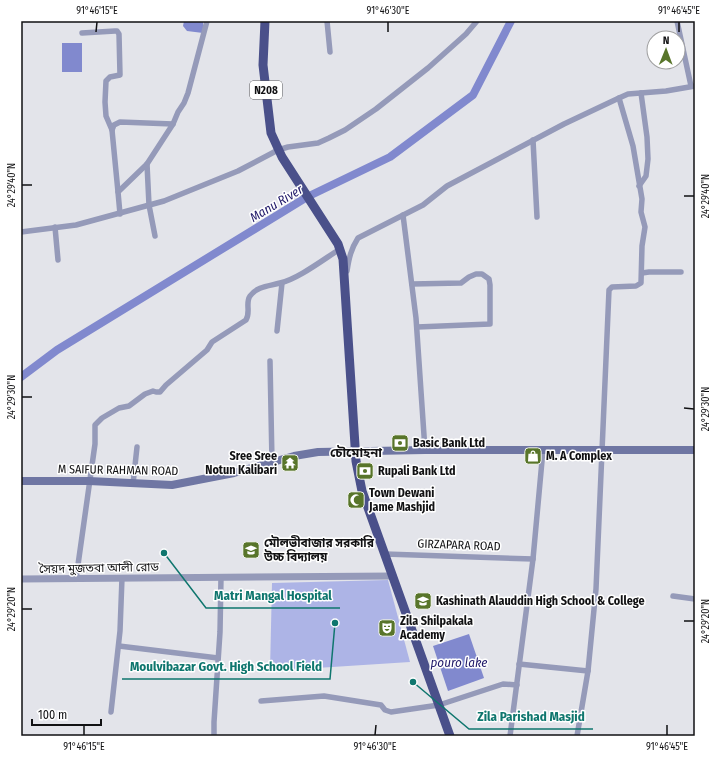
<svg xmlns="http://www.w3.org/2000/svg" width="716" height="757" font-family="'Fira Sans Condensed','Noto Sans Bengali',sans-serif">
<style>
.green{fill:#adb4e6}
.water{fill:#8189ce}
.lines{fill:none;stroke-linecap:round;stroke-linejoin:round}
.river{stroke:#8189ce;stroke-width:8}
.minor{stroke:#959ab9;stroke-width:5.5}
.tertiary{stroke:#959ab9;stroke-width:7}
.secondary{stroke:#6f76a3;stroke-width:8}
.trunk{stroke:#4a508a;stroke-width:9}
.ticks{fill:none;stroke:#111113;stroke-width:1.5}
.labels{text-anchor:middle;stroke-width:3;stroke-linejoin:round;paint-order:stroke}
.shield{fill:#fff;stroke:#58585a;stroke-width:1}
.shield-label{font-size:11px;font-weight:bold;fill:#111113}
.poi-label{font-size:12px;font-weight:bold;fill:#111113;stroke:#fff;text-anchor:start}
.street-label{font-size:12px;fill:#111113;stroke:#fff}
.water-label{font-size:13px;font-style:italic;fill:#201969;stroke:#fff}
.neighbourhood-label{font-size:13px;font-weight:bold;fill:#111113;stroke:#fff}
.leader{fill:none;stroke:#0f766e;stroke-width:1.5}
.callout-dot{fill:#0f766e;stroke:#fff;stroke-width:1.5}
.callout-label{font-size:13px;text-anchor:middle;font-weight:bold;fill:#0f766e;stroke:#fff;stroke-width:3;stroke-linejoin:round;paint-order:stroke}
.neatline{fill:none;stroke:#111113;stroke-width:1.5}
.ticks-label{font-size:10px;text-anchor:middle;fill:#111113}
</style>
<rect width="100%" height="100%" fill="#e3e4ea"/>
<path class="green" d="M388,580L410,662L270,671L272,583Z"/>
<g class="water">
<path d="M184,21H203V33L187,31L183,26Z"/>
<rect x="62" y="43" width="20" height="29"/>
<path d="M469,634L484,678L448,691L433,646Z"/>
</g>
<g class="lines">
<path class="river" d="M21,377L57,350L307,197L390,157L473,95L511,21"/>
<g class="minor">
<path d="M327,21L330,52"/>
<path d="M677,21L691,86"/>
<path d="M82,33L115,31H117L119,34L120,75L110,77L106,81L105,102L106,116L112,130"/>
<path d="M533,140L537,217"/>
<path d="M147,164L149,205L155,236"/>
<path d="M639,186L646,176L648,159L647,137L641,93"/>
<path d="M118,192L112,130L114,125L120,122L173,124"/>
<path d="M120,214L118,192L147,164L173,124L178,112L184,103L188,93L207,21"/>
<path d="M403,215L416,318L425,450"/>
<path d="M55,227L58,260"/>
<path d="M21,232L76,225L164,201L238,171L278,150L288,147L318,143L329,138L345,130L376,109L428,68L466,34L477,21"/>
<path d="M347,271C349,258 351,249 358,238L423,205L447,186L564,124L619,98L628,94L666,91L695,86"/>
<path d="M642,273L649,272H681"/>
<path d="M412,284L461,283L469,277L476,274H482L489,279L490,285V324L417,327"/>
<path d="M277,331L282,283"/>
<path d="M270,361L272,462"/>
<path d="M133,484L137,447"/>
<path d="M385,554L533,559"/>
<path d="M76,579L95,444V425L102,418L119,408L129,406L145,394L153,391L156,392H160L166,385L207,350L212,342L246,320C251,312 245,303 250,296C257,286 270,286 280,283C298,279 324,259 340,249"/>
<path d="M673,596L695,599"/>
<path d="M119,646L218,658"/>
<path d="M519,664L588,671"/>
<path d="M261,701L324,696L381,705L385,710L391,712L439,705L503,684L517,685"/>
<path d="M111,712L120,631L122,578"/>
<path d="M214,736V722L220,632L221,577"/>
<path d="M510,736L533,559L543,450"/>
<path d="M577,736L588,671L596,589L609,290L612,287L636,286L641,283L642,246L645,227L641,212L642,199L633,146L619,98"/>
</g>
<path class="tertiary" d="M21,579L393,576"/>
<path class="secondary" d="M21,481H89L172,485L234,473L294,456L318,452L425,450H695"/>
<path class="trunk" d="M265,21L263,65L271,133L282,157L338,244L343,259L356,461L362,491L450,736"/>
</g>
<path class="ticks" d="M96,32L97,22M388,32V22M679,32V22M22,185H32M684,196H694M22,397H32M684,408L694,409M22,609H32M684,621H694M84,735V725M375,735L376,725M667,735V725"/>
<defs>
<symbol id="bank-square" viewBox="-11 -11 22 22"><rect x="-9" y="-9" width="18" height="18" rx="4" fill="#58752a" stroke="#fff"/><path d="M-6-4H6V4H-6ZM0-2.3a2.3 2.3 0 1 0 0 4.6a2.3 2.3 0 1 0 0-4.6Z" fill="#fff"/></symbol>
<symbol id="shop-square" viewBox="-11 -11 22 22"><rect x="-9" y="-9" width="18" height="18" rx="4" fill="#58752a" stroke="#fff"/><path d="M-5-2.5h2.3a2.7 3.5 0 0 1 5.4 0H5L5.5 6h-11ZM-1.5-2.5h3a1.5 2.3 0 0 0-3 0Z" fill="#fff"/></symbol>
<symbol id="temple-square" viewBox="-11 -11 22 22"><rect x="-9" y="-9" width="18" height="18" rx="4" fill="#58752a" stroke="#fff"/><path d="M0-6L5-2H3V0L6.5 2.5H4V6H1.5V3h-3V6H-4V2.5H-6.5L-3 0V-2H-5Z" fill="#fff"/></symbol>
<symbol id="mosque-square" viewBox="-11 -11 22 22"><rect x="-9" y="-9" width="18" height="18" rx="4" fill="#58752a" stroke="#fff"/><path d="M3.5-4.9A6 6 0 1 0 3.5 4.9A5 5 0 1 1 3.5-4.9Z" fill="#fff"/></symbol>
<symbol id="school-square" viewBox="-11 -11 22 22"><rect x="-9" y="-9" width="18" height="18" rx="4" fill="#58752a" stroke="#fff"/><path d="M0-5L7-2L0 1L-7-2ZM-4 1L0 2.5L4 1V4Q0 6-4 4Z" fill="#fff"/></symbol>
<symbol id="theatre-square" viewBox="-11 -11 22 22"><rect x="-9" y="-9" width="18" height="18" rx="4" fill="#58752a" stroke="#fff"/><path d="M-5-5.5Q0-4 5-5.5V0Q5 5 0 6Q-5 5-5 0ZM-3.3-2.5H-1v1.5H-3.3ZM1-2.5H3.3v1.5H1ZM-2.8 1Q0 5.5 2.8 1Z" fill="#fff"/></symbol>
</defs>
<g fill-rule="evenodd">
<use href="#bank-square" x="390" y="433" width="20" height="20"/>
<use href="#shop-square" x="523" y="446" width="20" height="20"/>
<use href="#temple-square" x="280" y="453" width="20" height="20"/>
<use href="#bank-square" x="355" y="461" width="20" height="20"/>
<use href="#mosque-square" x="346" y="490" width="20" height="20"/>
<use href="#school-square" x="241" y="540" width="20" height="20"/>
<use href="#school-square" x="413" y="591" width="20" height="20"/>
<use href="#theatre-square" x="377" y="618" width="20" height="20"/>
</g>
<g class="labels">
<rect class="shield" x="250" y="81" width="32" height="18" rx="3"/>
<g class="shield-label">
<text x="266" y="94">N208</text>
</g>
<g class="poi-label">
<text x="413" y="447">Basic Bank Ltd</text>
<text x="277" y="460" text-anchor="end">Sree Sree<tspan x="277" dy="14">Notun Kalibari</tspan></text>
<text x="546" y="460">M. A Complex</text>
<text x="378" y="475">Rupali Bank Ltd</text>
<text x="369" y="497">Town Dewani<tspan x="369" dy="14">Jame Mashjid</tspan></text>
<text x="264" y="547">মৌলভীবাজার সরকারি<tspan x="264" dy="14">উচ্চ বিদ্যালয়</tspan></text>
<text x="436" y="605">Kashinath Alauddin High School &amp; College</text>
<text x="400" y="625">Zila Shilpakala<tspan x="400" dy="14">Academy</tspan></text>
</g>
<g class="street-label">
<text transform="translate(118 470) rotate(1)" y="4">M SAIFUR RAHMAN ROAD</text>
<text transform="translate(459 545) rotate(2)" y="4">GIRZAPARA ROAD</text>
<text transform="translate(99 568) rotate(-1)" y="4">সৈয়দ মুজতবা আলী রোড</text>
</g>
<g class="water-label">
<text transform="translate(276 203) rotate(-31)" y="5">Manu River</text>
<text x="459" y="667">pouro lake</text>
</g>
<g class="neighbourhood-label">
<text x="356" y="457">চৌমোহনা</text>
</g>
</g>
<path class="leader" d="M164 553L206 608H340M335 623L330 679H122M413 682L469 729H593"/>
<g class="callout-dot">
<circle cx="164" cy="553" r="4"/>
<circle cx="335" cy="623" r="4"/>
<circle cx="413" cy="682" r="4"/>
</g>
<g class="callout-label">
<text x="273" y="600">Matri Mangal Hospital</text>
<text x="226" y="671">Moulvibazar Govt. High School Field</text>
<text x="531" y="721">Zila Parishad Masjid</text>
</g>
<rect width="716" height="757" fill="none" stroke="#ffffff" stroke-width="44"/>
<g transform="translate(666 50) rotate(1)"><circle r="19" fill="#ffffff" stroke="#a0a0a1"/>
<path d="M0-3L7 15L0 10L-7 15Z" fill="#58752a"/>
<text y="-6" font-size="11" font-weight="bold" text-anchor="middle" fill="#111113">N</text>
</g>
<path d="M32 719v6h69v-6" fill="none" stroke="#111113" stroke-width="2"/>
<text x="38" y="719" font-size="12" fill="#111113" stroke="#ffffff" stroke-width="3" paint-order="stroke">100 m</text>
<rect x="22" y="22" width="672" height="713" class="neatline"/>
<g class="ticks-label">
<text x="97" y="14">91°46'15"E</text>
<text x="388" y="14">91°46'30"E</text>
<text x="679" y="14">91°46'45"E</text>
<text transform="translate(11 185) rotate(-90)" y="4">24°29'40"N</text>
<text transform="translate(705 196) rotate(-90)" y="4">24°29'40"N</text>
<text transform="translate(11 397) rotate(-90)" y="4">24°29'30"N</text>
<text transform="translate(705 409) rotate(-90)" y="4">24°29'30"N</text>
<text transform="translate(11 609) rotate(-90)" y="4">24°29'20"N</text>
<text transform="translate(705 621) rotate(-90)" y="4">24°29'20"N</text>
<text x="84" y="750">91°46'15"E</text>
<text x="375" y="750">91°46'30"E</text>
<text x="667" y="750">91°46'45"E</text>
</g>
</svg>
